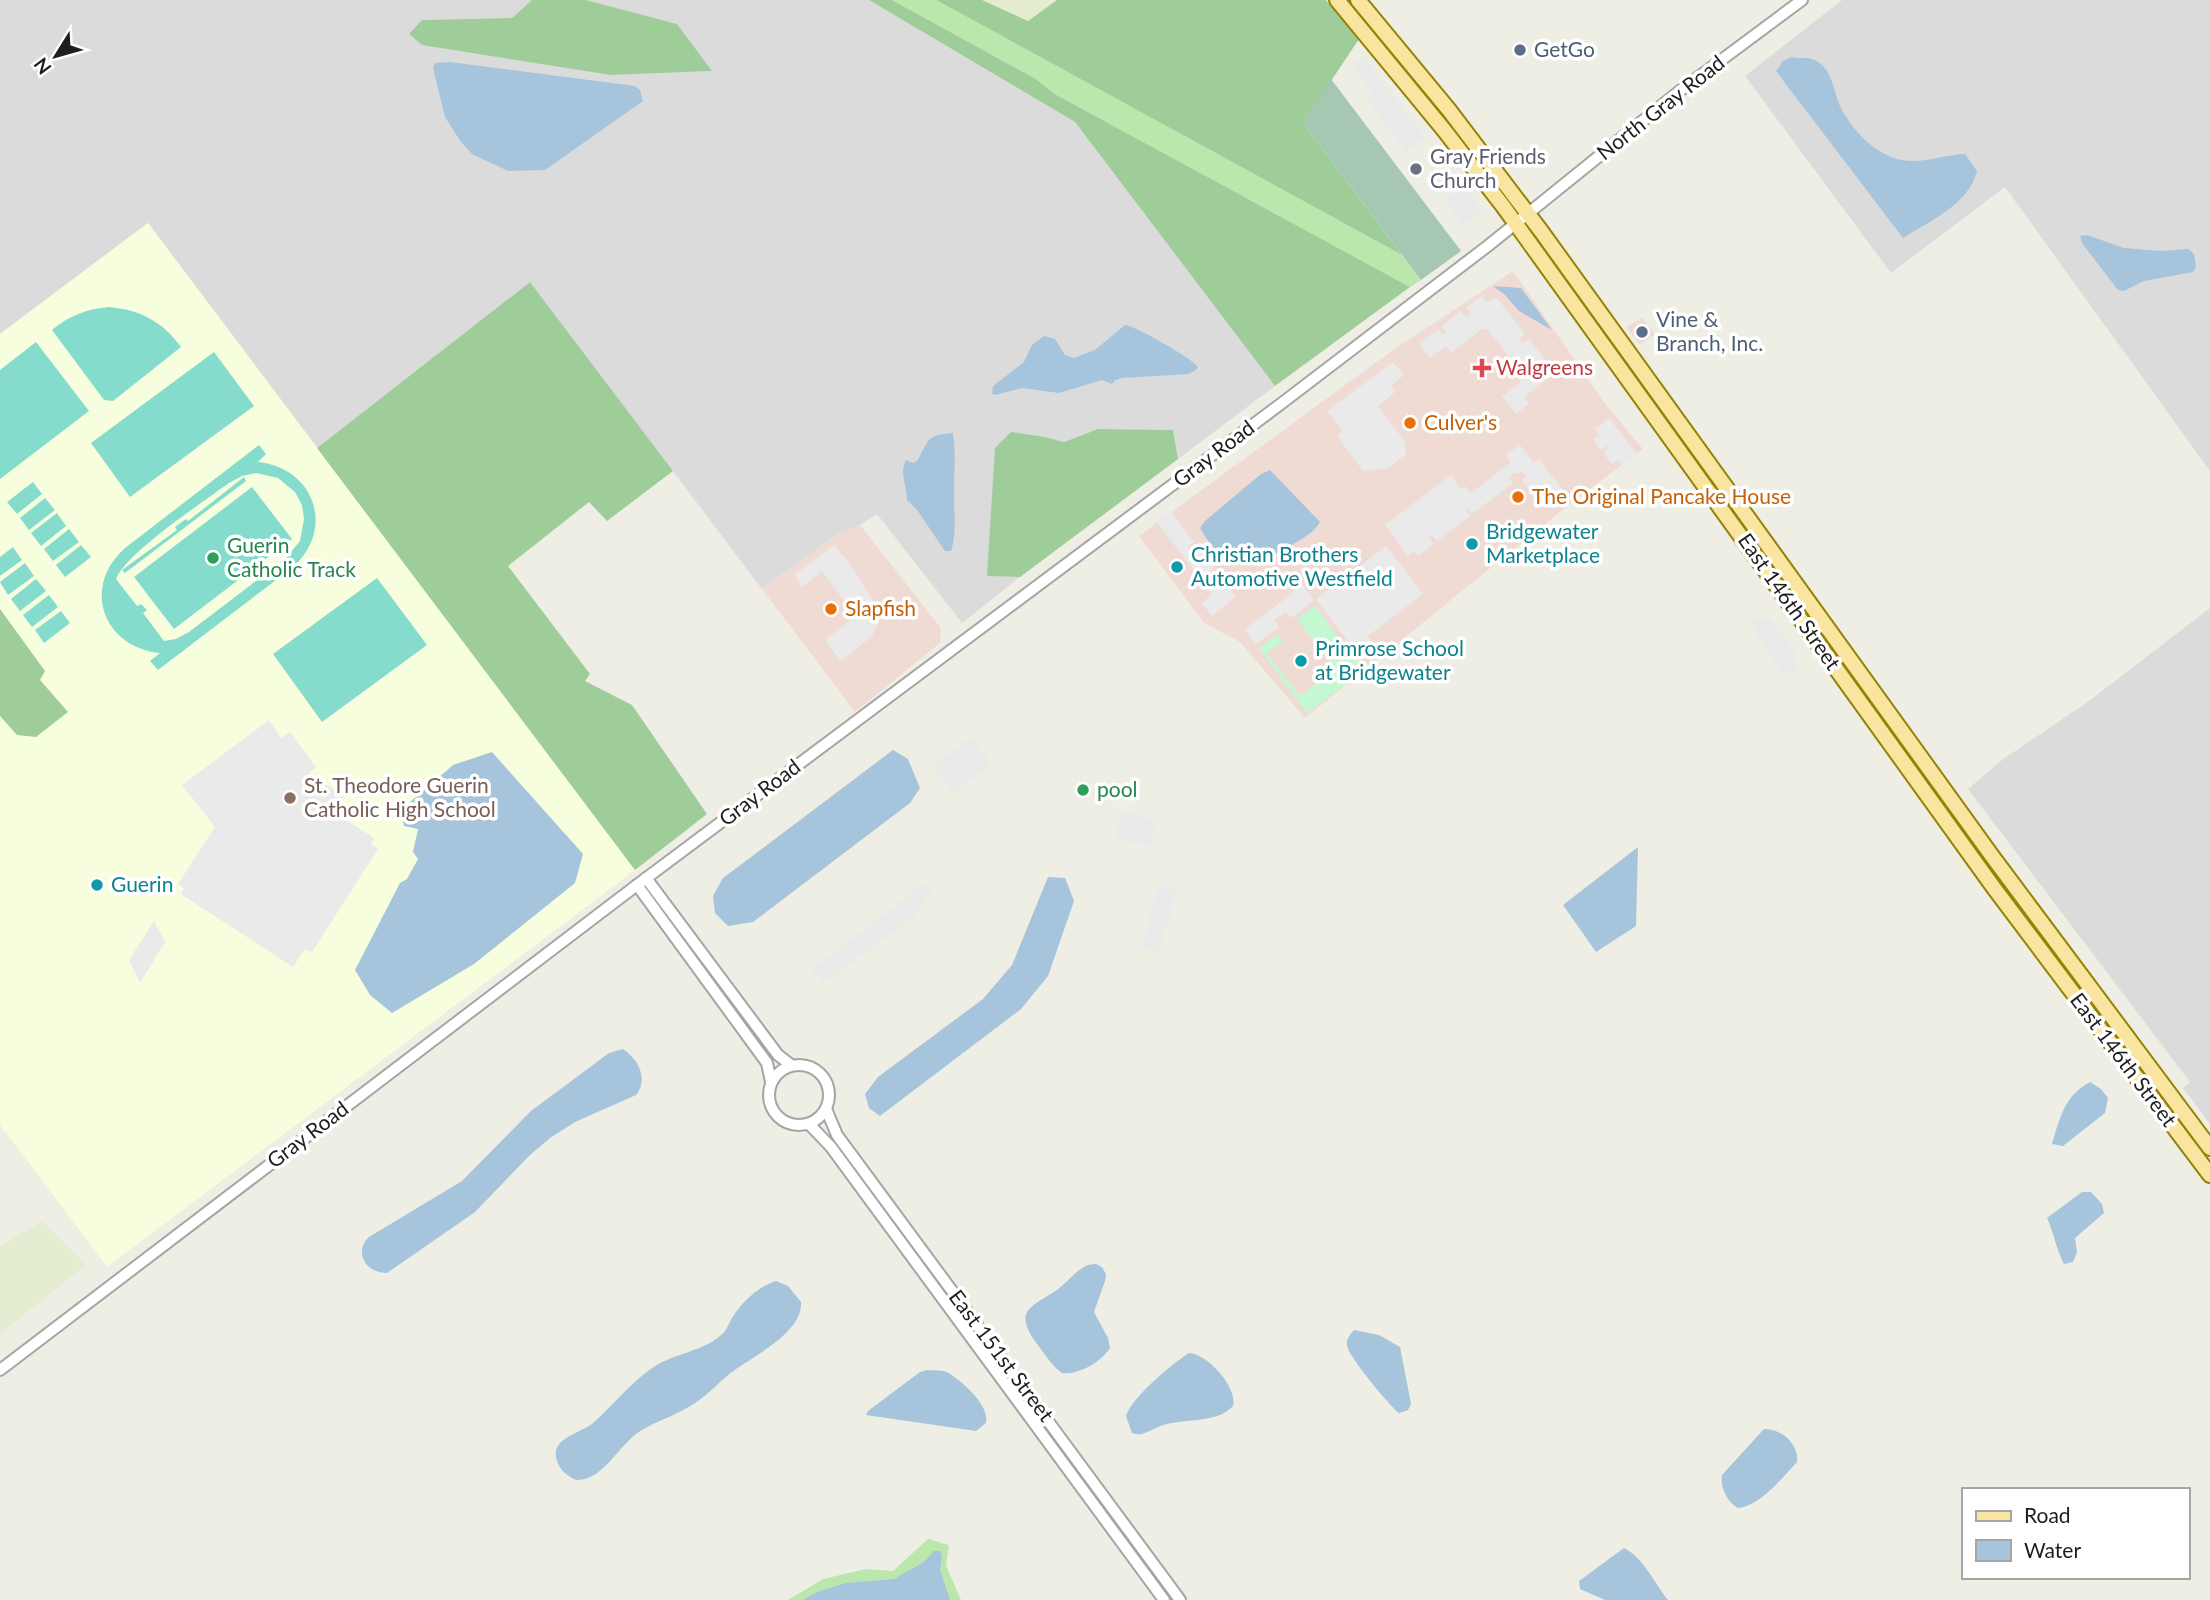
<svg xmlns="http://www.w3.org/2000/svg" width="2210" height="1600" font-family="Lato,sans-serif">
<style>
.residential{fill:#dcdbdb}
.commercial{fill:#efdbd4}
.education{fill:#f7fede}
.farmland{fill:#e5edd0}
.grass{fill:#bce7ac}
.forest{fill:#9ecd9a}
.cemetery{fill:#a6c7b2}
.park{fill:#c3f8d2}
.pitch{fill:#85dccd;fill-rule:evenodd}
.parking{fill:#eaeaea}
.water{fill:#a6c4db}
.lines{fill:none;stroke-linecap:round;stroke-linejoin:round}
.tertiary-casing{stroke:#a5a5a5;stroke-width:14}
.primary-casing{stroke:#948305;stroke-width:18}
.tertiary{stroke:#fff;stroke-width:10}
.primary{stroke:#f9e59f;stroke-width:14}
.service-dot{fill:#5c6f8a;stroke:#fff;stroke-width:2.5}
.worship-dot{fill:#6b7280;stroke:#fff;stroke-width:2.5}
.health-dot{fill:#e0444e;stroke:#fff;stroke-width:2.5}
.food-dot{fill:#e8710a;stroke:#fff;stroke-width:2.5}
.culture-dot{fill:#0f9aa8;stroke:#fff;stroke-width:2.5}
.leisure-dot{fill:#2e9e5b;stroke:#fff;stroke-width:2.5}
.education-dot{fill:#8d6e63;stroke:#fff;stroke-width:2.5}
.labels{text-anchor:middle;stroke-width:7;stroke-linejoin:round;paint-order:stroke}
.service-label{font-size:21px;fill:#4e5e75;stroke:#fff;text-anchor:start}
.street-label{font-size:21px;fill:#1e1e1e;stroke:#fff}
.worship-label{font-size:21px;fill:#5b616d;stroke:#fff;text-anchor:start}
.health-label{font-size:21px;fill:#be3a42;stroke:#fff;text-anchor:start}
.food-label{font-size:21px;fill:#c56008;stroke:#fff;text-anchor:start}
.culture-label{font-size:21px;fill:#0d838f;stroke:#fff;text-anchor:start}
.leisure-label{font-size:21px;fill:#27864d;stroke:#fff;text-anchor:start}
.education-label{font-size:21px;fill:#785e54;stroke:#fff;text-anchor:start}
</style>
<rect width="100%" height="100%" fill="#efeee4"/>
<g class="residential">
<path d="M0,0H532L512,18L422,20L611,75L711,71L677,24L586,0H869L1075,122L1275,386L1178,459L1173,430L1098,429L1064,442L1044,437L987,576L1020,577L962,623L877,514L860,525L836,535L762,589L530,282L317,448L148,223L0,334Z"/>
<path d="M1842,0H2210V471L2005,187L1891,273L1745,76Z"/>
<path d="M2210,608V1124L2183,1088L2190,1082L1968,789L2002,760L2089,701Z"/>
</g>
<g class="commercial">
<path d="M1513,271L1606,405L1643,449L1556,515L1305,718L1240,642L1204,623L1139,536L1393,350Z"/>
<path d="M1642,318L1655,334L1640,345L1627,327Z"/>
<path d="M860,525L940,627L941,642L855,712L762,589L836,535Z"/>
</g>
<path class="education" d="M148,223L635,870L107,1267L0,1125V334Z"/>
<g class="farmland">
<path d="M982,0H1057L1028,21Z"/>
<path d="M43,1221L86,1265L0,1334V1246Z"/>
</g>
<g class="grass">
<path d="M892,0H936L1402,255L1421,280L1410,287L1053,93L1036,79Z"/>
<path d="M928,1539L949,1545L946,1566L961,1600H788L823,1579L866,1569L893,1571Z"/>
</g>
<g class="forest">
<path d="M532,0H586L677,24L712,71L611,75L422,45L409,34L422,20L512,18Z"/>
<path d="M869,0H892L1036,79L1053,93L1410,287L1275,386L1075,122Z"/>
<path d="M936,0H982L1028,21L1057,0H1326L1359,39L1303,123L1402,255Z"/>
<path d="M530,282L673,471L607,521L589,502L508,566L590,674L585,681L632,705L707,814L635,870L317,448Z"/>
<path d="M1098,429L1173,430L1178,459L1020,577L987,576L995,448L1011,432L1045,437L1064,442Z"/>
<path d="M0,609L45,671L40,680L68,712L36,737L17,735L0,716Z"/>
</g>
<path class="cemetery" d="M1331,79L1461,251L1421,280L1303,123Z"/>
<path class="park" d="M1315,606L1364,671L1307,713L1259,648L1278,634L1283,641L1267,653L1300,696L1335,669L1297,619Z"/>
<g class="pitch">
<path d="M109,307C140,310 162,321 181,347L113,401L104,400L52,330C70,315 87,309 109,307Z"/>
<path d="M36,342L89,411L0,479V370Z"/>
<path d="M214,352L254,406L130,497L91,443Z"/>
<path d="M259,445L266,454L258,462C314,468 336,528 293,567L158,670L150,661L160,653C103,647 81,587 125,548ZM256,473L278,478L295,492L302,505L304,519L300,541L286,558L189,632L176,639L164,641L143,613L147,610L141,604L137,606L116,579C126,553 203,502 229,483L242,476Z"/>
<path d="M244,477L246,481L125,573L122,570L177,530L175,527L186,519L188,521Z"/>
<path d="M33,482L42,494L17,514L7,502Z"/>
<path d="M252,487L292,539L174,629L134,577Z"/>
<path d="M45,498L55,510L29,530L20,518Z"/>
<path d="M57,513L66,526L41,546L31,533Z"/>
<path d="M69,529L79,542L53,561L44,549Z"/>
<path d="M81,545L91,557L65,577L56,565Z"/>
<path d="M13,547L22,560L0,576V557Z"/>
<path d="M25,563L34,576L8,595L0,582Z"/>
<path d="M377,578L427,645L322,722L273,654Z"/>
<path d="M36,579L46,591L20,611L11,599Z"/>
<path d="M49,595L58,607L32,627L23,615Z"/>
<path d="M61,611L70,623L44,643L35,630Z"/>
</g>
<g class="parking">
<path d="M1363,55L1425,137L1406,152L1367,101L1374,95L1351,64Z"/>
<path d="M1464,186L1483,210L1463,225L1445,200Z"/>
<path d="M1482,296L1487,302L1497,298L1525,334L1519,339L1522,344L1529,339L1555,373L1524,397L1529,404L1516,414L1502,396L1519,384L1522,373L1488,329H1482L1451,353L1446,346L1430,358L1419,344L1439,329L1443,335L1446,333L1442,326L1461,311L1467,318L1471,314L1466,308Z"/>
<path d="M1393,362L1404,375L1391,386L1395,392L1378,406L1406,443V454L1388,468L1363,471L1337,436L1343,431L1327,411Z"/>
<path d="M1609,418L1637,454L1622,465L1618,460L1612,464L1603,453L1609,448L1607,446L1601,450L1593,439L1599,435L1595,429Z"/>
<path d="M1520,445L1534,463L1539,459L1562,489L1547,500L1541,492L1534,497L1522,480L1527,475L1522,472L1512,474L1509,477L1513,483L1472,514L1468,508L1465,510L1470,516L1437,541L1432,536L1429,538L1434,544L1418,556L1414,551L1408,556L1385,525L1451,475L1461,489L1465,486L1471,493L1511,462L1506,455Z"/>
<path d="M1170,510L1194,542L1188,547L1190,550L1197,545L1214,568L1208,573L1210,576L1216,571L1236,597L1212,616L1202,603L1212,594L1156,521Z"/>
<path d="M834,545L853,568L879,611V621L872,636L841,661L825,640L855,617L860,613L858,606L855,604L848,606L822,571L802,587L794,575Z"/>
<path d="M1386,546L1423,594L1368,636L1376,647L1361,659L1316,599Z"/>
<path d="M1303,585L1314,600L1291,618L1286,612L1274,620L1279,627L1256,644L1245,629Z"/>
<path d="M1761,615L1766,621L1770,618L1793,649L1795,660L1800,667L1790,675L1786,670L1782,672L1753,632L1756,629L1751,622Z"/>
<path d="M269,720L281,738L290,732L316,767L309,773L344,796L334,812L374,838L371,844L378,849L312,952L305,949L293,967L181,894L184,888L178,884L215,827L182,785Z"/>
<path d="M971,737L992,764L953,793L933,766Z"/>
<path d="M1122,811L1157,821L1149,847L1115,837Z"/>
<path d="M925,883L931,891L913,917L823,984L812,969Z"/>
<path d="M1160,885L1177,891L1158,953L1141,947Z"/>
<path d="M154,921L165,942L140,983L129,960Z"/>
</g>
<g class="water">
<path d="M1791,57C1798,59 1807,57 1812,59C1833,66 1833,92 1841,108C1852,130 1876,155 1901,160C1923,164 1943,155 1965,154L1977,171C1969,204 1930,221 1903,238L1776,71L1783,61Z"/>
<path d="M450,62L635,86L640,90L643,101L545,170L508,171L472,154L461,142L445,117L433,68L435,63Z"/>
<path d="M2087,235L2124,248L2161,251L2188,249L2194,254L2196,267L2193,272L2144,281L2124,291L2118,290L2082,243L2080,236Z"/>
<path d="M1493,286L1521,288L1552,330L1519,311L1505,295Z"/>
<path d="M1125,325C1135,326 1192,358 1198,367L1196,370L1188,374L1122,378L1115,380L1112,384L1102,380L1059,393L1022,388L995,395L992,394L993,386L1024,362L1032,345L1044,336L1055,339L1065,355L1074,358L1095,350Z"/>
<path d="M953,433C956,454 954,474 954,495C954,514 957,533 951,551H945L917,510L907,500C907,484 899,475 906,460L913,463L918,460C929,438 928,435 953,433Z"/>
<path d="M1270,470L1320,522C1314,532 1305,537 1295,543C1256,569 1225,573 1200,528L1205,521L1261,474Z"/>
<path d="M893,750L908,759L920,788L910,803L753,922L728,926L715,913L713,896L723,878Z"/>
<path d="M492,752L583,854L575,883L474,964L392,1013L370,995L355,970L400,883L407,879L418,859L413,852L418,829L404,826L401,810L453,765Z"/>
<path d="M1638,847L1636,926L1596,952L1563,905Z"/>
<path d="M1048,877L1065,878L1074,901L1048,976L1021,1009L880,1116L869,1108L865,1094L878,1077L983,999L1012,965Z"/>
<path d="M623,1049C638,1059 649,1079 636,1095L575,1122L550,1138L530,1155L475,1212L387,1273C366,1273 353,1252 369,1237L462,1181L531,1111L609,1053Z"/>
<path d="M2090,1082L2101,1089L2108,1098L2105,1113L2063,1146L2052,1144C2060,1118 2064,1096 2090,1082Z"/>
<path d="M2082,1192H2091L2102,1204L2104,1213L2075,1238L2077,1252L2073,1262L2064,1264C2057,1252 2054,1233 2047,1218Z"/>
<path d="M1096,1264L1102,1267L1106,1274L1105,1281L1094,1312L1108,1338L1110,1348C1101,1362 1079,1375 1062,1373C1052,1366 1045,1354 1037,1344C1008,1305 1040,1306 1064,1284C1073,1276 1083,1263 1096,1264Z"/>
<path d="M776,1281L788,1286L801,1302C803,1333 753,1356 732,1372C719,1382 709,1394 695,1403C679,1414 659,1420 642,1430C618,1444 604,1481 576,1480C567,1476 560,1470 557,1461C549,1438 580,1434 593,1423C615,1404 632,1380 657,1365C675,1354 704,1350 720,1336C726,1332 728,1325 732,1318C741,1303 759,1286 776,1281Z"/>
<path d="M1354,1330L1379,1335L1400,1347L1411,1404L1408,1410L1399,1413C1390,1406 1347,1355 1347,1345C1346,1339 1350,1335 1354,1330Z"/>
<path d="M1189,1353C1208,1354 1238,1388 1233,1406C1216,1425 1181,1417 1158,1427C1148,1431 1142,1437 1132,1433L1126,1416C1132,1397 1172,1364 1189,1353Z"/>
<path d="M927,1370C934,1371 944,1369 950,1374C964,1383 990,1406 986,1423L976,1431L866,1415L868,1411L920,1372Z"/>
<path d="M1764,1429C1782,1429 1799,1444 1797,1462C1782,1478 1760,1506 1738,1508C1727,1502 1720,1487 1722,1475Z"/>
<path d="M1624,1548C1643,1557 1655,1584 1668,1600H1605L1580,1589L1579,1581Z"/>
<path d="M934,1551H940L942,1556L940,1570L950,1600H803L817,1592L846,1583L894,1579L924,1562Z"/>
</g>
<g class="lines">
<defs>
<g id="tertiary">
<path d="M646,878L778,1055L791,1065"/>
<path d="M637,885L767,1063L771,1082"/>
<circle cx="799" cy="1095" r="30"/>
<path d="M826,1109L837,1135L1180,1600"/>
<path d="M809,1124L831,1147L1164,1600"/>
<path d="M0,1370L637,885L1282,403L1489,245L1681,90L1802,0"/>
</g>
<g id="primary">
<path d="M1337,0L1444,130L1503,206L1994,888L2210,1175"/>
<path d="M1358,0L1449,110L1541,231L1992,856L2210,1148"/>
</g>
</defs>
<use href="#tertiary" class="tertiary-casing"/>
<use href="#primary" class="primary-casing"/>
<use href="#tertiary" class="tertiary"/>
<use href="#primary" class="primary"/>
</g>
<g class="service-dot">
<circle cx="1520" cy="50" r="7"/>
<circle cx="1642" cy="332" r="7"/>
</g>
<circle class="worship-dot" cx="1416" cy="169" r="7"/>
<path class="health-dot" d="M1478.5 357.5h7v7h7v7h-7v7h-7v-7h-7v-7h7z"/>
<g class="food-dot">
<circle cx="1410" cy="423" r="7"/>
<circle cx="1518" cy="497" r="7"/>
<circle cx="831" cy="609" r="7"/>
</g>
<g class="culture-dot">
<circle cx="1472" cy="544" r="7"/>
<circle cx="1177" cy="567" r="7"/>
<circle cx="1301" cy="661" r="7"/>
<circle cx="97" cy="885" r="7"/>
</g>
<g class="leisure-dot">
<circle cx="213" cy="558" r="7"/>
<circle cx="1083" cy="790" r="7"/>
</g>
<circle class="education-dot" cx="290" cy="798" r="7"/>
<g class="labels">
<g class="service-label">
<text x="1534" y="57">GetGo</text>
<text x="1656" y="327">Vine &amp;<tspan x="1656" dy="24">Branch, Inc.</tspan></text>
</g>
<g class="street-label">
<text transform="translate(1661 108) rotate(-38)" y="7">North Gray Road</text>
<text transform="translate(1214 454) rotate(-37)" y="7">Gray Road</text>
<text transform="translate(1789 602) rotate(55)" y="7">East 146th Street</text>
<text transform="translate(760 793) rotate(-37)" y="7">Gray Road</text>
<text transform="translate(2123 1060) rotate(53)" y="7">East 146th Street</text>
<text transform="translate(308 1135) rotate(-37)" y="7">Gray Road</text>
<text transform="translate(1001 1356) rotate(53)" y="7">East 151st Street</text>
</g>
<g class="worship-label">
<text x="1430" y="164">Gray Friends<tspan x="1430" dy="24">Church</tspan></text>
</g>
<g class="health-label">
<text x="1496" y="375">Walgreens</text>
</g>
<g class="food-label">
<text x="1424" y="430">Culver's</text>
<text x="1532" y="504">The Original Pancake House</text>
<text x="845" y="616">Slapfish</text>
</g>
<g class="culture-label">
<text x="1486" y="539">Bridgewater<tspan x="1486" dy="24">Marketplace</tspan></text>
<text x="1191" y="562">Christian Brothers<tspan x="1191" dy="24">Automotive Westfield</tspan></text>
<text x="1315" y="656">Primrose School<tspan x="1315" dy="24">at Bridgewater</tspan></text>
<text x="111" y="892">Guerin</text>
</g>
<g class="leisure-label">
<text x="227" y="553">Guerin<tspan x="227" dy="24">Catholic Track</tspan></text>
<text x="1097" y="797">pool</text>
</g>
<g class="education-label">
<text x="304" y="793">St. Theodore Guerin<tspan x="304" dy="24">Catholic High School</tspan></text>
</g>
</g>
<rect x="1962" y="1488" width="228" height="91" fill="#ffffff" stroke="#a5a5a5" stroke-width="2"/>
<rect x="1976" y="1511" width="35" height="10" fill="#f9e59f" stroke="#a5a5a5" stroke-width="2"/>
<text x="2024" y="1523" font-size="21" fill="#1e1e1e">Road</text>
<rect x="1976" y="1540" width="35" height="21" fill="#a6c4db" stroke="#a5a5a5" stroke-width="2"/>
<text x="2024" y="1558" font-size="21" fill="#1e1e1e">Water</text>
<g transform="translate(56 56) rotate(233)" stroke="#ffffff" stroke-width="5" paint-order="stroke">
<path d="M0-5L12 26L0 18L-12 26Z" fill="#1e1e1e"/>
<text y="-10" font-size="19" font-weight="bold" text-anchor="middle" fill="#1e1e1e">N</text>
</g>
</svg>
